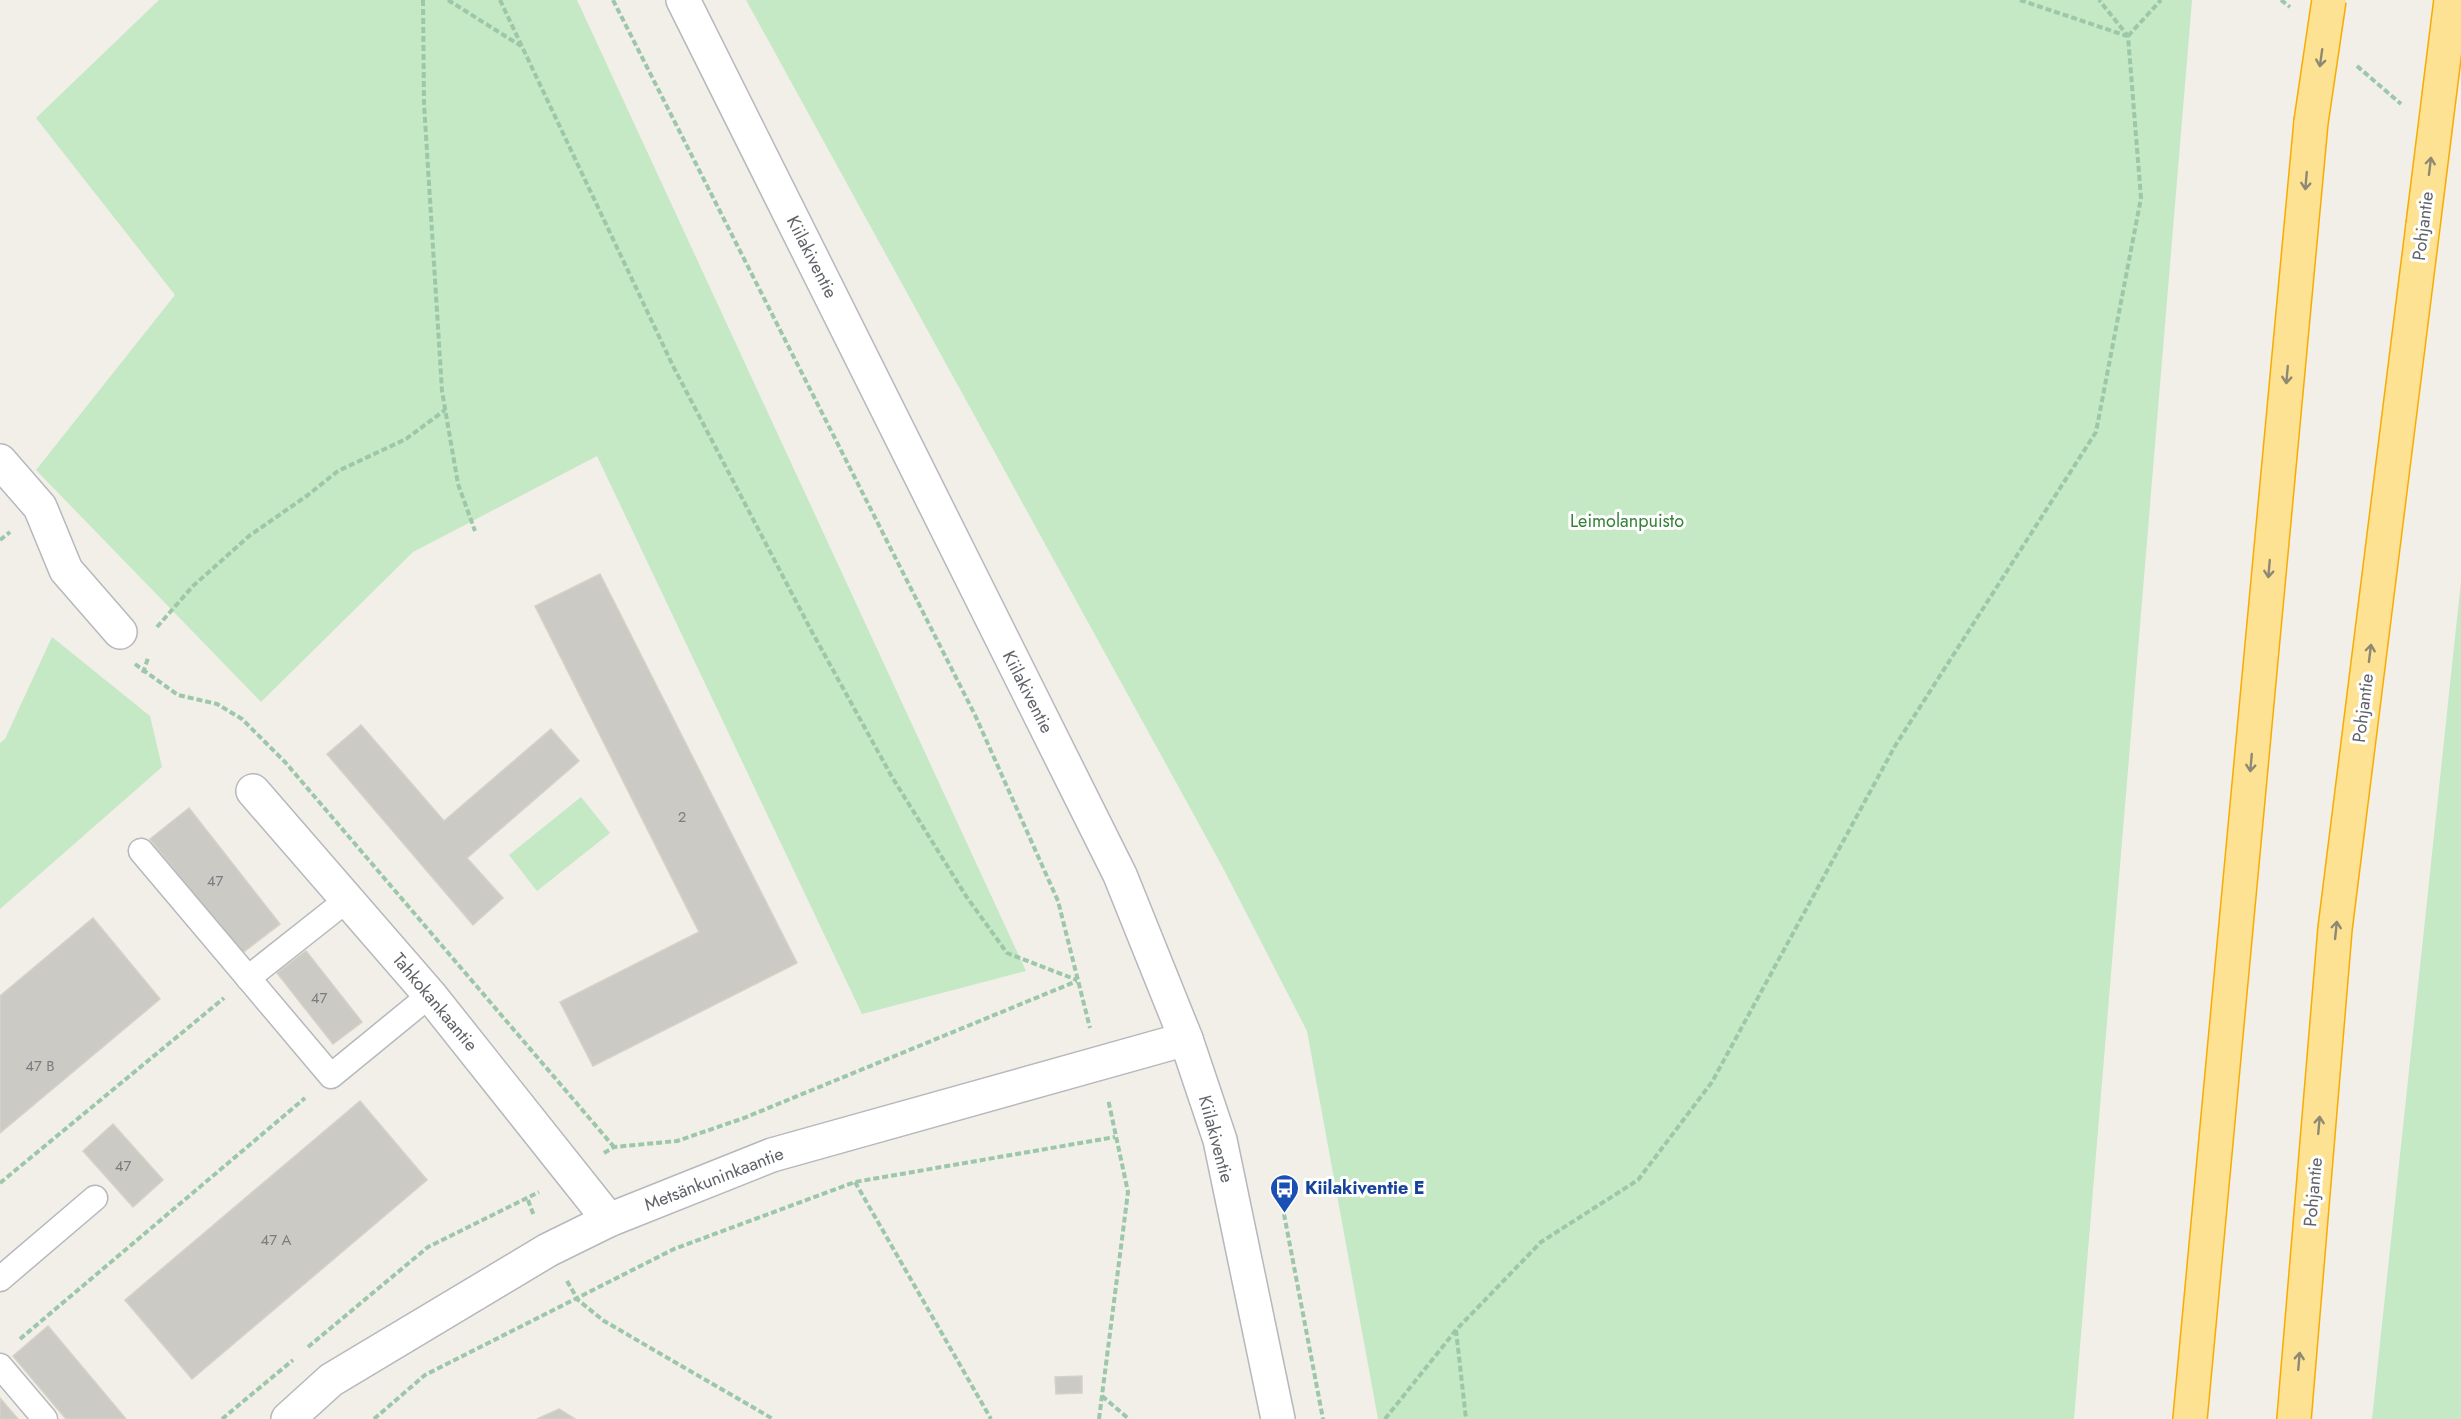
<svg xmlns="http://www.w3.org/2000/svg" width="2461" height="1419" font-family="Jost,sans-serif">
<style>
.green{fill:#c5e8c5}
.building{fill:#cccac5;stroke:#d6d1c6;stroke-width:1.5}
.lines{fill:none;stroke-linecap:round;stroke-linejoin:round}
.service-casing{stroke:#b5b8bc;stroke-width:27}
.minor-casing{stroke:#b5b8bc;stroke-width:36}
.tertiary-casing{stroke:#b5b8bc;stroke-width:36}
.motorway-casing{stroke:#f9ab00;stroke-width:36}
.path{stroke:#9cc7a9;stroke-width:4;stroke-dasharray:6 3;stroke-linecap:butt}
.service{stroke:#fff;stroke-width:24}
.minor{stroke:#fff;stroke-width:33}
.tertiary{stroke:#fff;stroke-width:33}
.motorway{stroke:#fde293;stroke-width:33}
.motorway-bridge-casing{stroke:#f9ab00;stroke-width:36;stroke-linecap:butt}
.motorway-bridge{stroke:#fde293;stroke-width:33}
.oneway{stroke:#8e8975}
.labels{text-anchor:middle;stroke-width:6;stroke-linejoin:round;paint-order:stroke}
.number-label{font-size:15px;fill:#7a7d7f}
.street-label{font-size:18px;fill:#5f6368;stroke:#fff}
.park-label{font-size:18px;fill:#348238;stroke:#fff}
.transit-label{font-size:18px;font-weight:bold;fill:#164399;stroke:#fff;text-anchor:start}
</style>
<rect width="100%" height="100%" fill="#f1efe8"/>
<g class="green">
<path d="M159,0H577L1026,971L862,1014L597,456L413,552L261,702L36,470L175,295L36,118Z"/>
<path d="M746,0H2192L2074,1419H1378L1307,1031L1222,866Z"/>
<path d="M2461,581V1419H2372Z"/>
<path d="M52,637L150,716L162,767L0,909V743L5,739Z"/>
<path d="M581,797L610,833L537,891L509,855Z"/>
</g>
<g class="building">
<path d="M600,574L797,963L593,1066L560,1002L699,932L535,606Z"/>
<path d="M361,725L444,821L551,729L579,761L467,858L503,898L473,925L327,754Z"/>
<path d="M189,808L280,924L241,954L150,839Z"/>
<path d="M93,918L160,999L0,1133V996Z"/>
<path d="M306,951L362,1022L333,1044L277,973Z"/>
<path d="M360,1101L427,1180L192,1379L125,1300Z"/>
<path d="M113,1124L163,1180L133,1207L83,1151Z"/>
<path d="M48,1326L126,1419H66L13,1356Z"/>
<path d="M1082,1376V1393L1056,1394L1055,1377Z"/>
<path d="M0,1398L18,1419H0Z"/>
<path d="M559,1409L575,1419H537Z"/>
</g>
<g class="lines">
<defs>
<g id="service">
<path d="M141,851L331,1076L430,995"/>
<path d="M248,978L348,899"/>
<path d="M0,1279L95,1198"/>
<path d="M0,1366L45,1419"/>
</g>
<g id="minor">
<path d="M0,461L40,507L66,570L120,632"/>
<path d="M253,791L430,995L609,1220"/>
<path d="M288,1419L331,1380L548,1250L609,1220L772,1155L1186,1039"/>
</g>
<path id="tertiary" d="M683,0L1120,875L1186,1039L1220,1140L1278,1419"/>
<g id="motorway">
<path d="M2190,1419L2311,122"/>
<path d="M2294,1419L2335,929L2423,225"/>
</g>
</defs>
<use href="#service" class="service-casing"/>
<use href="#minor" class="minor-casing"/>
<use href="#tertiary" class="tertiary-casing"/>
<use href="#motorway" class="motorway-casing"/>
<g class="path">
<path d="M423,0L424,104L442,391L458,484L475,531"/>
<path d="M448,0L521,46"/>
<path d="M500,0L673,366L812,632L892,777L966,896L1007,953L1077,980"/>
<path d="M613,0L975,715L1058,901L1090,1028"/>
<path d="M2020,0L2127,36"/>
<path d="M2281,0L2290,7"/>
<path d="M2128,36L2161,0"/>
<path d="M2357,66L2401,104"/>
<path d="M0,540L10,532"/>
<path d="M157,627L193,586L249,536L308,495L338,471L406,439L445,410"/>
<path d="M135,664L178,695L217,704L242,719L285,762L614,1147"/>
<path d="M143,673L148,658"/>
<path d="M604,1153L614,1147L677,1141L744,1118L1077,981"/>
<path d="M855,1182L991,1419"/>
<path d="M0,1183L224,998"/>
<path d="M528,1200L534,1216"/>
<path d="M1284,1214L1323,1419"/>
<path d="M567,1281L578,1300L604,1321L773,1419"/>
<path d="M1456,1330L1466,1419"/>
<path d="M20,1339L305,1098"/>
<path d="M308,1347L428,1247L539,1192"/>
<path d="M1102,1396L1129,1419"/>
<path d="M222,1419L293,1360"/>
<path d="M374,1419L425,1375L674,1249L855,1182L1115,1137"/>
<path d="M1099,1419L1128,1192L1108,1099"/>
<path d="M1385,1419L1456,1330L1541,1242L1638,1180L1712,1082L1895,746L2096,432L2141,198L2128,36L2099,0"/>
</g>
<use href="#service" class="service"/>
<use href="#minor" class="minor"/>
<use href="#tertiary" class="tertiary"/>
<use href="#motorway" class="motorway"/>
<defs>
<g id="motorway-bridge">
<path d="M2311,122L2329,0"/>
<path d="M2423,225L2451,0"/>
</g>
</defs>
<use href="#motorway-bridge" class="motorway-bridge-casing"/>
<use href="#motorway-bridge" class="motorway-bridge"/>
</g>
<defs><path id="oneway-shaft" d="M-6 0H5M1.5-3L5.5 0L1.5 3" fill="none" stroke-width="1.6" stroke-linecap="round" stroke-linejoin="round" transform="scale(1.5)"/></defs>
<g class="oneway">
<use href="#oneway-shaft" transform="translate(2321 58) rotate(98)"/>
<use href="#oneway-shaft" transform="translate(2430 166) rotate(-83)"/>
<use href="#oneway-shaft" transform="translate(2306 181) rotate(95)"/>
<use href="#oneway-shaft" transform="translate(2287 375) rotate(95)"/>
<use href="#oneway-shaft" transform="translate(2269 569) rotate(95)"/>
<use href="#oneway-shaft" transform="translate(2370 653) rotate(-83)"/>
<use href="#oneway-shaft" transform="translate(2251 763) rotate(95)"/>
<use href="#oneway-shaft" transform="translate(2336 930) rotate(-84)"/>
<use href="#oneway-shaft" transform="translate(2319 1125) rotate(-85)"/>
<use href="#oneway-shaft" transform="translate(2299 1361) rotate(-85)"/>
</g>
<defs>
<symbol id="bus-pin" viewBox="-11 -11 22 30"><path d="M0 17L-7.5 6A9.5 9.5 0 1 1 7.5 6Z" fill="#1a4fb4" stroke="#fff"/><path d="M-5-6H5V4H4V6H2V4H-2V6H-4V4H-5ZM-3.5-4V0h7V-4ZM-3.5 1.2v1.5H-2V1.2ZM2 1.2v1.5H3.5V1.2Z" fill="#fff"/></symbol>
</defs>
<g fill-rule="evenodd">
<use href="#bus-pin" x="1268" y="1172" width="33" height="45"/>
</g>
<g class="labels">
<g class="number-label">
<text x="682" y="822">2</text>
<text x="215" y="886">47</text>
<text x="319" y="1003">47</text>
<text x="40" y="1071">47 B</text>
<text x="123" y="1171">47</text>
<text x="276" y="1245">47 A</text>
</g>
<g class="street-label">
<text transform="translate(2423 226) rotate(-83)" y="6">Pohjantie</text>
<text transform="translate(812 257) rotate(63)" y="6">Kiilakiventie</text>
<text transform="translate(1028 692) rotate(63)" y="6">Kiilakiventie</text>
<text transform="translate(2363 708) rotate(-83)" y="6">Pohjantie</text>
<text transform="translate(435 1002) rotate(50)" y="6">Tahkokankaantie</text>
<text transform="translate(1216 1139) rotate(75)" y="6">Kiilakiventie</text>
<text transform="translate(714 1179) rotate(-21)" y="6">Metsänkuninkaantie</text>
<text transform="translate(2313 1192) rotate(-85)" y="6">Pohjantie</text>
</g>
<g class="park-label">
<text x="1627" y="527">Leimolanpuisto</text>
</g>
<g class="transit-label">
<text x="1305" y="1194">Kiilakiventie E</text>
</g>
</g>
</svg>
